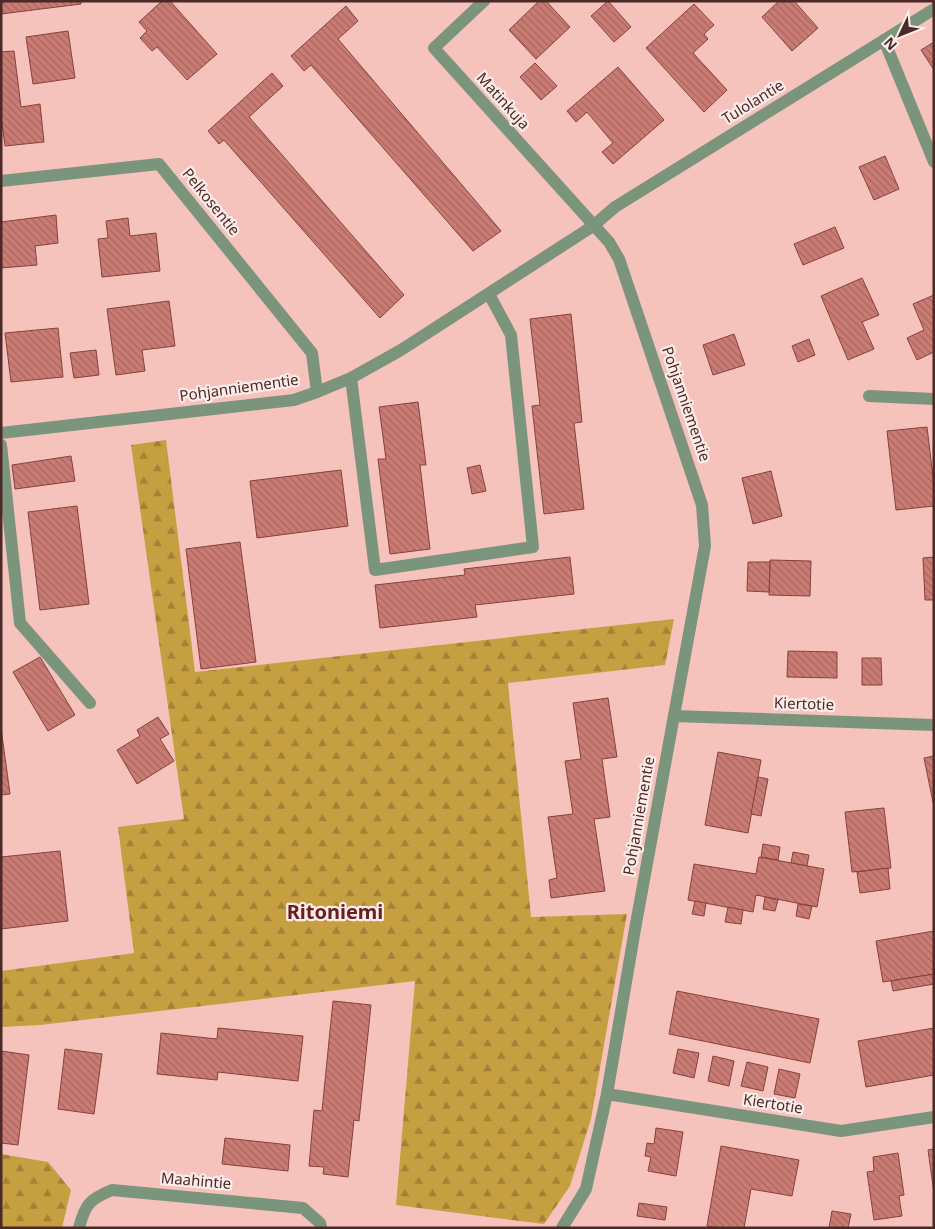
<svg xmlns="http://www.w3.org/2000/svg" width="935" height="1229" font-family="'Noto Sans',sans-serif">
<style>
.forest{fill:url(#forest-firs)}
.building{fill:url(#building-back-hatch);stroke:#88403b}
.lines{fill:none;stroke-linecap:round;stroke-linejoin:round}
.minor{stroke:#7b947c;stroke-width:12}
.labels{text-anchor:middle;stroke-width:4.5;stroke-linejoin:round;paint-order:stroke}
.street-label{font-size:15px;fill:#4a2926;stroke:#feecea}
.district-label{font-size:20px;font-weight:bold;fill:#66211e;stroke:#feecea}
</style>
<defs>
<pattern id="forest-firs" width="22" height="20" patternUnits="userSpaceOnUse" patternTransform="scale(1.25)"><rect width="22" height="20" fill="#c69f41"/><path d="M5 1l3.5 6h-7zM16 11l3.5 6h-7z" fill="#a38236"/></pattern>
<pattern id="building-back-hatch" width="6" height="6" patternUnits="userSpaceOnUse" patternTransform="scale(1.25)"><rect width="6" height="6" fill="#ca7c74"/><path d="M-1 5l2 2M0 0l6 6M5-1l2 2" fill="none" stroke="#a6665f"/></pattern>
</defs>
<rect width="100%" height="100%" fill="#f5c2bc"/>
<g class="forest">
<path d="M166,440L195,672L674,619L665,665L508,683L531,917L627,914L591,1119L570,1186L544,1224L396,1205L415,981L40,1025L1,1027V971L134,953L118,827L184,819L131,445Z"/>
<path d="M1,1154L48,1162L71,1190L62,1228H1Z"/>
</g>
<g class="building">
<path d="M1,1H81V4L1,14Z"/>
<path d="M162,1H170L217,54L187,80L157,47L152,51L140,38L147,31L139,22Z"/>
<path d="M539,1H546L570,27L536,59L509,30Z"/>
<path d="M608,1L631,27L614,42L591,16Z"/>
<path d="M779,1H794L818,28L792,51L762,17Z"/>
<path d="M694,4L714,25L704,34L708,39L693,53L727,90L704,112L646,48Z"/>
<path d="M346,6L358,21L338,39L501,231L473,251L311,65L304,71L291,56Z"/>
<path d="M68,31L75,78L33,84L26,37Z"/>
<path d="M934,42V70L921,50Z"/>
<path d="M14,51L21,107L40,104L44,142L5,146L1,116V52Z"/>
<path d="M535,63L557,86L541,100L520,77Z"/>
<path d="M618,67L664,120L613,164L602,152L613,143L587,112L576,122L567,111Z"/>
<path d="M272,73L283,86L249,117L404,295L380,318L224,140L219,144L208,131Z"/>
<path d="M885,156L899,189L874,200L859,167Z"/>
<path d="M56,215L58,243L35,246L37,265L1,268V222Z"/>
<path d="M128,218L130,236L156,233L160,271L102,277L98,239L108,238L106,221Z"/>
<path d="M835,227L844,248L803,265L794,244Z"/>
<path d="M862,278L879,315L862,322L874,349L848,360L821,296Z"/>
<path d="M934,295V352L917,360L907,338L924,330L913,304Z"/>
<path d="M169,301L175,346L142,350L145,371L116,375L107,309Z"/>
<path d="M571,314L582,422L574,423L584,509L544,514L532,406L540,405L530,319Z"/>
<path d="M58,328L63,377L11,382L5,333Z"/>
<path d="M734,334L745,365L713,375L703,345Z"/>
<path d="M809,339L815,355L798,362L792,346Z"/>
<path d="M96,350L99,375L74,378L70,353Z"/>
<path d="M418,402L426,465H420L430,549L390,554L378,459H386L379,407Z"/>
<path d="M927,427L934,485V506L896,510L887,431Z"/>
<path d="M71,456L75,481L15,489L12,465Z"/>
<path d="M480,465L486,491L472,494L467,468Z"/>
<path d="M341,470L348,526L257,538L250,481Z"/>
<path d="M771,471L782,516L753,524L742,478Z"/>
<path d="M77,506L89,604L40,610L28,512Z"/>
<path d="M240,542L256,662L201,669L186,549Z"/>
<path d="M570,557L574,594L475,605L477,617L380,628L375,585L465,575L464,569Z"/>
<path d="M934,557V600H925L923,558Z"/>
<path d="M770,560L811,561L810,596L769,595Z"/>
<path d="M748,562H770L769,592L747,591Z"/>
<path d="M788,651L837,652V678L787,677Z"/>
<path d="M40,657L75,715L48,731L13,672Z"/>
<path d="M862,658H881L882,685H862Z"/>
<path d="M608,698L617,757L602,759L610,817L594,819L605,891L551,898L549,880L557,878L548,817L573,814L565,761L581,759L573,703Z"/>
<path d="M158,717L169,734L160,739L174,761L137,784L117,750L140,736L137,730Z"/>
<path d="M1,728L10,794L1,795Z"/>
<path d="M718,752L761,760L748,833L705,825Z"/>
<path d="M934,756V807L924,758Z"/>
<path d="M758,777L768,779L761,816L751,814Z"/>
<path d="M884,808L891,868L852,872L845,812Z"/>
<path d="M763,844L780,847L778,860L761,857Z"/>
<path d="M60,851L68,921L1,929V857Z"/>
<path d="M793,852L809,855L807,866L791,863Z"/>
<path d="M759,857L824,869L817,907L756,895L753,912L688,900L694,864L756,874Z"/>
<path d="M888,868L890,889L860,893L857,872Z"/>
<path d="M765,897L778,900L775,911L763,909Z"/>
<path d="M695,901L706,903L704,916L692,914Z"/>
<path d="M798,904L812,906L809,919L796,916Z"/>
<path d="M728,907L743,910L741,924L725,922Z"/>
<path d="M934,931V974L883,982L876,941Z"/>
<path d="M934,974V984L893,991L891,981Z"/>
<path d="M677,991L819,1019L810,1063L669,1034Z"/>
<path d="M333,1001L371,1005L359,1121L354,1120L348,1177L323,1174L324,1167L309,1166L314,1110L322,1111Z"/>
<path d="M218,1028L303,1036L298,1081L218,1072L217,1080L157,1074L161,1033L217,1039Z"/>
<path d="M934,1028V1075L866,1087L858,1041Z"/>
<path d="M65,1049L102,1054L94,1114L58,1109Z"/>
<path d="M678,1049L699,1053L694,1078L673,1073Z"/>
<path d="M1,1051L29,1055L18,1145L1,1143Z"/>
<path d="M713,1056L734,1061L729,1086L708,1081Z"/>
<path d="M747,1062L768,1067L763,1091L741,1086Z"/>
<path d="M779,1069L800,1074L795,1098L774,1094Z"/>
<path d="M656,1128L683,1132L676,1176L648,1171L651,1157L645,1156L647,1143L654,1144Z"/>
<path d="M225,1138L290,1145L288,1171L222,1164Z"/>
<path d="M721,1146L799,1160L792,1196L751,1189L744,1228H719L707,1226Z"/>
<path d="M934,1149V1193L928,1150Z"/>
<path d="M898,1153L904,1195L899,1196L902,1216L874,1220L867,1172L874,1171L873,1157Z"/>
<path d="M639,1203L667,1207L665,1220L637,1216Z"/>
<path d="M832,1211L851,1214L848,1228H829Z"/>
</g>
<g class="lines">
<g class="minor">
<path d="M484,1L434,48L609,242L619,259L702,505L705,546L635,929L607,1094L586,1189L562,1228"/>
<path d="M884,40L934,162"/>
<path d="M1,181L159,164L312,353L317,392"/>
<path d="M351,378L375,570L533,547L511,335L489,294"/>
<path d="M869,396L934,399"/>
<path d="M1,433L294,400L317,392L351,378L401,350L593,226L615,207L934,9"/>
<path d="M1,445L20,623L90,703"/>
<path d="M674,716L934,725"/>
<path d="M607,1094L841,1131L934,1117"/>
<path d="M79,1228C85,1204 90,1199 112,1190L303,1208L320,1223L321,1228"/>
</g>
</g>
<g class="labels">
<g class="street-label">
<text transform="translate(503 101) rotate(48)" y="5">Matinkuja</text>
<text transform="translate(753 102) rotate(-32)" y="5">Tulolantie</text>
<text transform="translate(211 202) rotate(51)" y="5">Pelkosentie</text>
<text transform="translate(239 388) rotate(-8)" y="5">Pohjanniementie</text>
<text transform="translate(686 404) rotate(71)" y="5">Pohjanniementie</text>
<text transform="translate(804 704) rotate(2)" y="5">Kiertotie</text>
<text transform="translate(639 816) rotate(-80)" y="5">Pohjanniementie</text>
<text transform="translate(773 1104) rotate(9)" y="5">Kiertotie</text>
<text transform="translate(196 1181) rotate(5)" y="5">Maahintie</text>
</g>
<g class="district-label">
<text x="335" y="919">Ritoniemi</text>
</g>
</g>
<rect width="935" height="1229" fill="none" stroke="#4a2926" stroke-width="5"/>
<g transform="translate(900 35) rotate(227)" stroke="#feecea" stroke-width="4" paint-order="stroke">
<path d="M0-4L9 19L0 12L-9 19Z" fill="#4a2926"/>
<text y="-8" font-size="14" font-weight="bold" text-anchor="middle" fill="#4a2926">N</text>
</g>
</svg>
